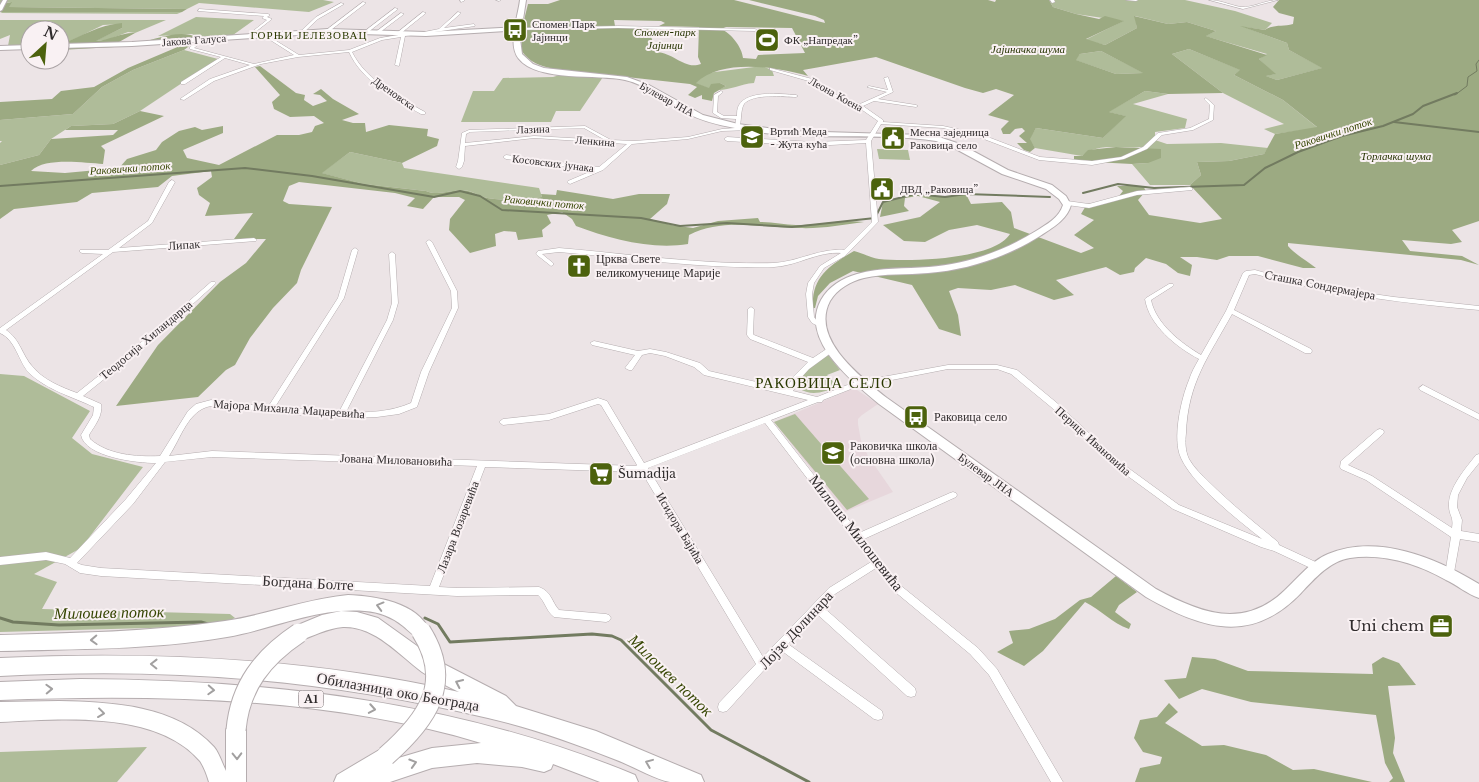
<svg xmlns="http://www.w3.org/2000/svg" width="1479" height="782" font-family="'Libre Baskerville',serif">
<style>
.built{fill:#e7d7dc}
.green{fill:#afbc99}
.forest{fill:#9caa82;fill-rule:evenodd}
.lines{fill:none;stroke-linecap:round;stroke-linejoin:round}
.stream-far2{stroke:#727b60;stroke-width:1}
.stream-far1{stroke:#727b60;stroke-width:2}
.stream{stroke:#727b60;stroke-width:3}
.minor-casing{stroke:#b5adaf;stroke-width:1}
.tertiary-casing{stroke:#b5adaf;stroke-width:2}
.secondary-casing{stroke:#b5adaf;stroke-width:2}
.motorway-casing{stroke:#b5adaf;stroke-width:2}
.minor{fill:#fff;fill-rule:evenodd}
.tertiary{fill:#fff;fill-rule:evenodd}
.secondary{fill:#fff;fill-rule:evenodd}
.motorway{fill:#fff;fill-rule:evenodd}
.motorway-bridge-casing{stroke:#b5adaf;stroke-width:21;stroke-linecap:butt}
.motorway-bridge{stroke:#fff;stroke-width:19}
.oneway{stroke:#a2a0a0}
.labels{text-anchor:middle;stroke-width:4;stroke-linejoin:round;paint-order:stroke}
.far-poi-label{font-size:11px;fill:#302c2d;stroke:#f9f1f3;text-anchor:start}
.far-park-label{font-size:11px;font-style:italic;fill:#273403;stroke:#f9f1f3}
.far-neighbourhood-label{font-size:11px;letter-spacing:1px;fill:#2a3800;stroke:#f9f1f3}
.far-street-label{font-size:11px;fill:#302c2d;stroke:#f9f1f3}
.far-water-label{font-size:11px;font-style:italic;fill:#364603;stroke:#f9f1f3}
.shield{fill:#f9f1f3;stroke:#6c6768;stroke-width:1}
.shield-label{font-size:11px;font-weight:bold;fill:#302c2d}
.street-label{font-size:12px;fill:#302c2d;stroke:#f9f1f3}
.poi-label{font-size:12px;fill:#302c2d;stroke:#f9f1f3;text-anchor:start}
.quarter-label{font-size:15px;letter-spacing:1px;fill:#2a3800;stroke:#f9f1f3}
.near-street-label{font-size:15px;fill:#302c2d;stroke:#f9f1f3}
.near-poi-label{font-size:15px;fill:#302c2d;stroke:#f9f1f3;text-anchor:end}
.near-water-label{font-size:16px;font-style:italic;fill:#364603;stroke:#f9f1f3}
</style>
<rect width="100%" height="100%" fill="#ece4e6"/>
<path class="built" d="M854,388L878,404L862,415L858,419V424L861,441L868,456L893,492L845,512L774,422Z"/>
<g class="green">
<path d="M0,0H323L334,2L309,12L199,3L187,9L8,7L11,2L0,4Z"/>
<path d="M1049,0H1185L1235,11L1272,23L1265,30L1244,27L1287,43L1289,50L1323,68L1277,80L1265,76L1275,74L1259,59L1267,54L1205,36L1216,31L1187,22L1168,24L1135,16L1137,28L1105,45L1085,40L1123,21L1076,14L1053,7Z"/>
<path d="M7,10L182,12L177,14L0,13Z"/>
<path d="M196,17L254,20L233,35L200,38L192,34L158,36Z"/>
<path d="M0,20H166L135,33L128,32L107,40L95,41L122,28V24L103,25L62,45L60,30H30V45L8,46L10,35L0,39Z"/>
<path d="M1189,49L1241,70L1234,75L1283,100L1318,128L1275,134L1264,129L1284,124L1223,93L1172,54Z"/>
<path d="M184,50L218,59L140,111L113,124L71,126L51,139L39,155L0,165V143L2,141H0V120L73,114L102,87L133,70Z"/>
<path d="M1101,51L1144,73L1116,74L1075,60L1080,54Z"/>
<path d="M762,66L772,70L774,76H756L754,83C740,84 731,90 718,90L726,86L720,83L710,89L695,83L707,73Z"/>
<path d="M563,74L603,77L580,111H556L551,122H461L473,91H494L503,78L553,77Z"/>
<path d="M1145,91L1168,94L1133,104L1187,119L1185,128L1155,132V140L1167,144L1221,143L1268,148L1264,154L1229,161L1197,162L1201,175L1190,185H1150L1132,164L1148,163L1143,147C1124,149 1097,142 1082,156L1035,148L1029,139L1036,128L1103,138L1125,116L1108,112Z"/>
<path d="M877,149L908,150L910,160L879,159Z"/>
<path d="M350,152L402,163L404,168L539,188L542,197C523,199 502,202 483,197C478,196 474,192 469,191C454,188 440,197 426,191L364,184L321,173Z"/>
<path d="M828,355L840,370L827,375L838,387C823,392 812,397 798,388C797,372 817,363 828,355Z"/>
<path d="M0,374L24,376L90,411L72,438L92,454L143,467L81,548L34,574L57,582L42,609L230,614L235,618L221,624L185,627L0,632Z"/>
<path d="M795,414L869,499L847,510L774,422Z"/>
<path d="M147,747L117,782H0V752Z"/>
</g>
<g class="forest">
<path d="M560,0H734L825,23L824,20L815,16L749,0H988L995,2L996,0H1049L1053,7L1076,14L1099,19L1105,16L1124,21L1086,39L1105,45L1137,28L1134,16L1168,24L1187,22L1216,31L1206,36L1267,55L1259,59L1276,74L1266,76L1277,80L1322,68L1289,50L1287,43L1240,26L1265,30C1273,24 1283,27 1293,24L1294,17L1279,13L1273,7L1279,0H1479V221L1452,230L1462,242L1451,244L1402,240L1410,251L1462,256L1479,265L1461,260L1288,243V246C1297,256 1306,260 1316,268H1303L1258,256H1229L1217,260L1197,257H1180L1192,265L1190,276L1178,273L1166,264L1146,258L1135,268L1134,272L1120,275L1106,267L1056,280L1074,295L1054,300L1015,285L991,290L958,288L949,291L958,315L961,336L939,329L912,285L853,271L830,283L818,296L815,308H813C811,277 830,265 854,251C862,253 871,258 879,259C908,262 994,260 1010,234L977,225L949,230L925,242L904,241L883,225L920,217L940,202L918,196L905,198L904,206L909,211L880,217L883,202L915,194L945,197L966,194L971,204L1002,202L1011,212L1014,228L1081,253L1094,248L1074,235L1094,220L1081,214L1087,204L1115,201L1123,191L1117,186H1143L1146,191L1138,200L1149,215L1200,223L1222,219L1190,185L1201,175L1197,162L1229,161L1264,154L1275,134L1317,127L1283,100L1234,75L1240,70L1189,49L1172,54L1223,93L1168,94L1145,91L1109,112L1126,116L1103,138L1036,128L1030,139L1035,148L1030,152L1024,150L1017,143H1027L1019,136L1025,131L1022,128L1015,129L1010,134H1003L1001,129L1009,121L988,115L1014,95L996,89L983,93L965,88L876,57L803,70L808,76C777,67 722,58 696,83L709,88L711,84L720,83L726,86L714,93L712,101L702,99V95L695,98L688,95L697,87L690,84L554,69C540,66 530,63 521,50L523,24L528,4H548ZM614,20L661,21L665,23L659,26L699,27L698,57L701,64C684,70 675,53 656,52L648,27L615,26ZM726,27L792,28L805,53L758,55L756,59L743,58C742,47 731,33 721,29ZM1101,51L1143,73L1116,74L1076,60L1080,54Z"/>
<path d="M12,2L9,7L187,9L182,12H0V4Z"/>
<path d="M122,23V28L96,41C110,40 122,32 135,33L119,42C126,42 133,43 139,42C161,39 178,28 200,38L184,50L133,70L102,87L73,114L0,120V102L52,99L61,91L94,87L128,68L187,43L60,50V45C82,36 98,25 122,23Z"/>
<path d="M260,66L296,93L305,95L304,100L313,106L327,101L320,95L313,94L321,89L333,99L359,114L342,120L353,123H365L366,132L389,125L428,129L427,136L439,139L437,146L402,163L350,152L322,173L364,184L426,191C440,197 454,188 468,191C474,192 478,196 483,197C502,202 522,199 542,197L541,194L556,195L557,190L613,199L639,194H670L667,204L650,219L671,225L693,228L718,221L758,218L760,222C772,222 785,225 796,225C819,225 842,219 864,222C843,225 820,229 799,228C763,228 723,217 689,235L688,244C652,250 610,239 576,226L572,219L562,212L547,215L551,223L542,230L543,237L518,240L516,232L504,231L495,234L496,246L470,253L449,230L450,219L465,200L459,197H434L423,209L407,206L415,198L395,193L299,182L289,186L283,201L289,204L332,207L301,270L297,283L273,308L250,338L235,365L226,370L198,397L116,406L158,345L220,282L246,263L266,239H234L253,213L205,216L210,203L199,195L197,188L212,177L211,171L172,176L158,187L92,193L77,202L14,209L0,219V165L39,155L51,139L113,135L118,130H65L71,126L113,124L140,111L164,116L101,146L105,150L103,164C84,163 45,157 31,171L65,173L119,168L127,159L156,150L162,142L179,131L195,127L202,130L223,126V133L183,150L187,158L219,165L277,135H299L312,132L315,126L324,123L314,116L290,117L274,109L272,102L280,95L255,67Z"/>
<path d="M1116,147L1161,149V158L1148,163L1132,164L1074,161V156H1082L1088,150Z"/>
<path d="M1116,576L1137,592L1119,605L1115,612L1131,624L1129,629C1112,623 1101,610 1085,602L1043,651L1024,666L997,652L1013,643L1009,631L1029,629L1055,619L1080,600L1091,597Z"/>
<path d="M1192,657L1215,659L1248,671L1373,674L1372,664L1383,657L1399,663L1416,685L1388,686L1395,738L1393,753L1405,782H1389L1393,778L1385,763L1376,715L1251,702L1202,689L1179,699L1164,680L1186,678Z"/>
<path d="M1169,703L1178,712L1165,723L1202,746L1224,745L1266,755L1293,770L1314,769L1372,782H1135L1140,768L1160,764L1162,757L1143,752L1134,738L1140,720L1157,717Z"/>
</g>
<g class="lines">
<path class="stream-far2" d="M1455,95L1467,86L1468,77L1477,71L1476,64L1479,60"/>
<g class="stream-far1">
<path d="M1394,122L1479,132"/>
<path d="M0,186L245,168L312,176L434,197L460,191L480,196L502,210L641,218L680,226L727,223L792,227L875,218L883,202L915,194L945,197L966,194L1050,197"/>
<path d="M1083,193L1118,184L1154,188L1244,185L1265,168L1298,152L1342,136L1383,126L1413,114L1423,106L1457,93"/>
</g>
<g class="stream">
<path d="M0,618L13,622L59,625L201,622L208,624"/>
<path d="M425,618L438,624L450,642L592,634L612,636L621,640L711,730L809,782"/>
</g>
<defs>
<g id="minor">
<path d="M460,0H464V1L461,2Z"/>
<path d="M496,0H501L499,1Z"/>
<path d="M1050,0H1054L1055,2L1052,3Z"/>
<path d="M1126,0H1138L1136,1Z"/>
<path d="M1209,0C1220,0 1230,5 1241,7C1252,8 1266,0 1278,0L1243,9Z"/>
<path d="M363,2L366,3L327,33H325V31Z"/>
<path d="M341,3L344,4L318,19L302,34H300V32L316,17Z"/>
<path d="M395,8L398,9L367,33H365V31Z"/>
<path d="M199,9L268,14L270,15L267,17L272,19L249,37L247,36L248,35L267,20L262,18L264,16L198,11Z"/>
<path d="M423,12L426,13L400,34H398V32Z"/>
<path d="M458,12L461,13L444,28L474,24L475,26L421,34L419,33L439,29Z"/>
<path d="M401,13L404,14L379,33H377V31Z"/>
<path d="M618,26L755,29L757,30L755,31L618,28L519,30L517,29L519,28Z"/>
<path d="M411,33V35L405,36L399,66L395,65L401,37L382,40L352,52C366,80 398,97 425,112V114H421C395,99 362,81 349,52L298,57L261,64L214,81L184,100L180,99L210,79L250,65L225,58L185,84H181V82L221,57L190,49V47L202,38L205,39L194,48L254,64L294,55L264,36L263,35L265,34L299,55L349,50L380,38Z"/>
<path d="M770,68L816,80L835,94L860,104L887,92L867,87L869,86L888,90L884,78L888,77L893,92L878,99L916,105L918,106L916,107L874,101L863,106L883,120V122L943,126L980,134L1040,157L1092,161L1121,157L1143,147L1158,133L1190,128L1209,119L1210,105L1204,99L1206,98L1214,105L1213,120L1193,130L1162,135L1147,149L1124,159L1092,165L1039,160L976,136L943,128L881,124L871,141L878,222L845,256L824,268L814,283L812,294L814,317L817,321L823,325L820,327L812,323L808,317L806,294L808,283L820,266L841,253C818,251 797,266 774,267C702,269 630,258 559,252L542,254L553,263V265L551,266L537,255L536,254L538,251L559,248C630,254 702,265 773,263C798,262 819,248 844,250L872,222L866,143L813,146L727,141L724,139L727,137L813,142L866,140L878,121L858,107L831,96L812,82L770,70Z"/>
<path d="M721,91L723,92L718,96L717,112L724,116H737C737,113 737,108 739,105C748,90 781,94 796,95L798,96L796,97C784,97 753,93 744,104C740,111 742,121 739,128H751V130L722,131L688,139L632,144L603,170L570,184L567,182L568,181L594,170L506,159L503,157L506,155L599,167L627,144L534,138L465,146L464,161L462,167L459,169L456,167L458,161L462,133L469,130L585,126L611,140L634,141L688,137L722,129L735,128L736,119L721,118L713,113L714,95ZM584,128L605,140L534,136L465,143L466,134L470,132Z"/>
<path d="M172,180L175,182L152,223L119,248L254,238L257,240L256,241L113,252L6,330C20,339 22,355 32,366C43,380 61,387 77,393L149,336L211,282H215L216,283L215,284L153,340L83,396L101,404C103,416 95,425 89,435L90,439C108,455 136,457 160,456L188,411L196,404L211,400L268,407L338,298L352,250L355,248L358,250L344,298L275,407L339,412L387,320L392,303L389,254L392,252L395,254L398,303L393,320L346,412C368,413 390,412 411,403L421,372L452,308L451,291L426,242L429,240L432,242L457,291L458,308L429,372L417,407L399,414L377,417L348,418L285,414L211,406C188,410 181,438 169,456L212,451L636,466L637,465L601,405L598,404L549,420L503,425L499,422L503,419L549,414L598,398L607,401L644,463L808,400L704,375L694,367L665,356L650,353L642,355L632,370H629L625,368L635,355L592,345L590,343L594,341L638,351L650,349L666,352L700,363L709,371L786,389L794,376L808,362L750,339L747,335L748,309L751,307L754,309L753,334L754,335L813,358L828,348H831L835,350L809,369L799,380L793,391L817,397L855,382L948,365H997L1017,370L1057,403L1120,462L1179,505L1262,539C1238,520 1193,485 1181,458C1172,439 1181,399 1189,380C1191,373 1195,366 1199,359C1176,347 1149,325 1145,299L1146,298L1169,284H1173L1174,285L1173,286L1151,300C1156,324 1181,343 1201,355L1226,311L1243,273L1246,271L1255,270L1283,278L1338,289L1394,297L1479,306V310C1403,303 1329,294 1255,274L1249,275L1234,310L1311,349L1312,351L1311,353H1305L1232,314C1209,356 1188,382 1186,433C1185,441 1185,451 1189,459C1194,468 1202,475 1209,482C1231,504 1255,523 1278,542L1279,545L1320,564L1322,567L1320,570L1317,571L1274,551L1261,547L1173,509L1114,466L1051,407L1011,374L997,369H948L856,387L823,400L822,402H818L771,420L859,533L950,493L953,492L956,493L957,495L956,497L864,539L900,585L978,648L997,669L1063,782H1051L989,675L970,654L894,591L876,568L835,594L823,607L915,688L916,692L915,696L911,697L907,696L817,614L788,644L882,711L883,715L882,719L878,720L874,719L782,651L767,669L764,670L727,711L723,712L719,711L718,707L719,703L756,664L641,471L636,472L485,467L439,587L457,588L539,587C552,592 551,601 559,610L606,614L609,615L611,618L609,621L606,622L554,617C546,611 545,601 538,595L457,596L101,576L80,573L65,564L46,560L0,565V557L46,552L70,558L126,499L156,463C137,463 85,457 81,435L93,415L94,407C73,397 47,390 29,373C18,361 16,340 0,333V328L103,254L82,253L80,252V250H108L148,221L169,182ZM765,423L871,562L829,588L763,657L648,468ZM212,457L477,466L430,586L101,568L82,565L77,563L133,504L165,462Z"/>
<path d="M1190,187L1192,188V190L1137,195L1089,208L1067,205L1064,203L1067,201L1089,204L1137,191Z"/>
<path d="M1423,385L1479,414V420L1420,390L1419,388Z"/>
<path d="M1380,429L1383,430L1384,432L1383,434L1348,465L1372,476L1452,528C1454,516 1449,516 1449,506C1448,488 1466,468 1476,455L1479,454V463L1467,478L1458,495L1457,507L1462,520L1461,531L1479,534V542L1460,539L1453,578L1450,579L1447,578L1445,575L1451,537L1366,480L1341,469L1340,467L1341,461L1377,430Z"/>
</g>
<g id="tertiary">
<path d="M3,0H7L2,10L0,11V5Z"/>
<path d="M519,27L521,28V30L426,36L328,33L132,46L60,48V44L132,42L328,29L426,32Z"/>
<path d="M30,45V49L0,50V46Z"/>
</g>
<path id="secondary" d="M520,0H526L520,39L522,54L533,64L544,68L627,77L649,85L703,115L738,124L790,131L924,135L939,137L960,144L1008,170L1052,185L1066,196L1071,205C1067,220 1052,228 1040,236C1007,257 967,270 928,273C907,275 885,273 864,278C851,281 837,289 830,301C810,339 861,377 887,398L1156,589C1200,613 1244,630 1285,590C1298,578 1311,561 1328,554C1377,533 1437,558 1479,584V598C1467,594 1457,585 1446,580C1418,564 1383,553 1350,558C1330,561 1315,578 1301,593C1251,645 1202,629 1146,597L879,404C852,381 799,340 821,300C829,286 843,278 857,274C881,267 905,269 929,267C967,264 1004,251 1036,231C1047,224 1059,218 1063,205L1059,199L1046,189L1002,174L954,148L936,141C869,131 801,143 735,128C718,125 701,121 685,112C665,101 647,85 625,80C598,74 537,82 519,59C507,45 518,17 520,0Z"/>
<g id="motorway">
<path d="M348,595C375,596 417,602 430,631L427,637L421,639C413,636 409,631 403,626C392,617 379,612 365,611C317,607 273,629 227,637C153,650 76,649 0,651V635C75,633 150,632 225,621C266,615 306,599 348,595Z"/>
<path d="M341,611L357,612L378,618L438,661L506,696L516,706L596,731L701,775L704,782C694,782 681,782 670,782C653,779 631,765 614,759C573,743 532,728 488,718C323,679 169,667 0,676V658C154,651 308,658 459,692C447,686 434,680 422,672C398,654 375,626 343,627C328,628 313,636 299,641L293,639L290,633L293,627L322,615Z"/>
<path d="M80,679C271,680 457,701 635,775L638,782H600L553,764L551,769L544,772L522,767L477,763L432,768L390,782H334L337,775L386,746L393,749L396,756L395,759L432,748L481,743C328,697 158,694 0,700V682Z"/>
<path d="M59,701C112,702 176,705 214,747C219,753 222,763 226,771V730L229,723L236,720L243,723L246,730V782H209C207,775 204,767 200,761C156,710 61,719 0,722V702Z"/>
</g>
</defs>
<use href="#minor" class="minor-casing"/>
<use href="#tertiary" class="tertiary-casing"/>
<use href="#secondary" class="secondary-casing"/>
<use href="#motorway" class="motorway-casing"/>
<use href="#minor" class="minor"/>
<use href="#tertiary" class="tertiary"/>
<use href="#secondary" class="secondary"/>
<use href="#motorway" class="motorway"/>
<defs>
<g id="motorway-bridge">
<path d="M236,730C240,686 263,657 299,633"/>
<path d="M386,756C427,720 454,683 421,631"/>
</g>
</defs>
<use href="#motorway-bridge" class="motorway-bridge-casing"/>
<use href="#motorway-bridge" class="motorway-bridge"/>
</g>
<defs><path id="oneway-chevron" d="M-2-3.5L2.5 0L-2 3.5" fill="none" stroke-width="1.6" stroke-linecap="round" stroke-linejoin="round" transform="scale(1.25)"/></defs>
<g class="oneway">
<use href="#oneway-chevron" transform="translate(380 606) rotate(-165)"/>
<use href="#oneway-chevron" transform="translate(94 640) rotate(178)"/>
<use href="#oneway-chevron" transform="translate(154 664) rotate(-179)"/>
<use href="#oneway-chevron" transform="translate(459 683) rotate(-155)"/>
<use href="#oneway-chevron" transform="translate(49 689) rotate(-2)"/>
<use href="#oneway-chevron" transform="translate(211 690) rotate(3)"/>
<use href="#oneway-chevron" transform="translate(372 709) rotate(10)"/>
<use href="#oneway-chevron" transform="translate(101 713) rotate(7)"/>
<use href="#oneway-chevron" transform="translate(237 756) rotate(89)"/>
<use href="#oneway-chevron" transform="translate(413 763) rotate(-17)"/>
<use href="#oneway-chevron" transform="translate(649 763) rotate(-158)"/>
</g>
<defs>
<symbol id="bus-square" viewBox="-11 -11 22 22"><rect x="-9" y="-9" width="18" height="18" rx="4" fill="#4c620d" stroke="#f9f1f3"/><path d="M-5-6H5V4H4V6H2V4H-2V6H-4V4H-5ZM-3.5-4V0h7V-4ZM-3.5 1.2v1.5H-2V1.2ZM2 1.2v1.5H3.5V1.2Z" fill="#fff"/></symbol>
<symbol id="stadium-square" viewBox="-11 -11 22 22"><rect x="-9" y="-9" width="18" height="18" rx="4" fill="#4c620d" stroke="#f9f1f3"/><path d="M0-5a6.5 5 0 1 0 0 10a6.5 5 0 1 0 0-10ZM-3.5-1.8h7v3.6h-7Z" fill="#fff"/></symbol>
<symbol id="school-square" viewBox="-11 -11 22 22"><rect x="-9" y="-9" width="18" height="18" rx="4" fill="#4c620d" stroke="#f9f1f3"/><path d="M0-5L7-2L0 1L-7-2ZM-4 1L0 2.5L4 1V4Q0 6-4 4Z" fill="#fff"/></symbol>
<symbol id="civic-square" viewBox="-11 -11 22 22"><rect x="-9" y="-9" width="18" height="18" rx="4" fill="#4c620d" stroke="#f9f1f3"/><path d="M-.6-6.5H3V-4.5H.6V-3L4-1V1h2V6H-6V1h2V-1L-.6-3ZM-1.2 2.5V6h2.4V2.5Z" fill="#fff"/></symbol>
<symbol id="church-square" viewBox="-11 -11 22 22"><rect x="-9" y="-9" width="18" height="18" rx="4" fill="#4c620d" stroke="#f9f1f3"/><path d="M-1.2-6h2.4v3.5h3.3v2.4h-3.3V6h-2.4V-.1h-3.3v-2.4h3.3Z" fill="#fff"/></symbol>
<symbol id="supermarket-square" viewBox="-11 -11 22 22"><rect x="-9" y="-9" width="18" height="18" rx="4" fill="#4c620d" stroke="#f9f1f3"/><path d="M-6-5.5h2.5l.6 2H6L4.5 2H-2.5L-4.4-4H-6ZM-1.5 3.2a1.3 1.3 0 1 0 .1 0ZM3 3.2a1.3 1.3 0 1 0 .1 0Z" fill="#fff"/></symbol>
<symbol id="office-square" viewBox="-11 -11 22 22"><rect x="-9" y="-9" width="18" height="18" rx="4" fill="#4c620d" stroke="#f9f1f3"/><path d="M-6-3h4V-5.5h4V-3h4V5H-6ZM-1-4.5V-3h2v-1.5ZM-6 0V1H6V0Z" fill="#fff"/></symbol>
</defs>
<g fill-rule="evenodd">
<use href="#bus-square" x="501" y="16" width="28" height="28"/>
<use href="#stadium-square" x="753" y="26" width="28" height="28"/>
<use href="#school-square" x="738" y="123" width="28" height="28"/>
<use href="#civic-square" x="879" y="124" width="28" height="28"/>
<use href="#civic-square" x="868" y="175" width="28" height="28"/>
<use href="#church-square" x="565" y="252" width="28" height="28"/>
<use href="#bus-square" x="902" y="403" width="28" height="28"/>
<use href="#school-square" x="819" y="439" width="28" height="28"/>
<use href="#supermarket-square" x="587" y="460" width="28" height="28"/>
<use href="#office-square" x="1427" y="612" width="28" height="28"/>
</g>
<g class="labels">
<g class="far-poi-label">
<text x="532" y="28">Спомен Парк<tspan x="532" dy="13">Јајинци</tspan></text>
<text x="784" y="44">ФК „Напредак”</text>
<text x="770" y="135">Вртић Меда<tspan x="770" dy="13">- Жута кућа</tspan></text>
<text x="910" y="136">Месна заједница<tspan x="910" dy="13">Раковица село</tspan></text>
<text x="900" y="193">ДВД „Раковица”</text>
</g>
<g class="far-park-label">
<text x="665" y="36">Спомен-парк<tspan x="665" dy="13">Јајинци</tspan></text>
<text x="1028" y="53">Јајиначка шума</text>
<text x="1396" y="160">Торлачка шума</text>
</g>
<g class="far-neighbourhood-label">
<text x="309" y="39">ГОРЊИ ЈЕЛЕЗОВАЦ</text>
</g>
<g class="far-street-label">
<text transform="translate(194 40) rotate(-4)" y="4">Јакова Галуса</text>
<text transform="translate(394 93) rotate(35)" y="4">Дреновска</text>
<text transform="translate(836 94) rotate(29)" y="4">Леона Коена</text>
<text transform="translate(667 99) rotate(29)" y="4">Булевар ЈНА</text>
<text transform="translate(533 129) rotate(-2)" y="4">Лазина</text>
<text transform="translate(595 141) rotate(5)" y="4">Ленкина</text>
<text transform="translate(553 163) rotate(7)" y="4">Косовских јунака</text>
</g>
<g class="far-water-label">
<text transform="translate(1333 133) rotate(-18)" y="4">Раковички поток</text>
<text transform="translate(130 168) rotate(-4)" y="4">Раковички поток</text>
<text transform="translate(544 202) rotate(5)" y="4">Раковички поток</text>
</g>
<rect class="shield" x="298.5" y="690.5" width="25" height="17" rx="4"/>
<g class="shield-label">
<text x="311" y="703">A1</text>
</g>
<g class="street-label">
<text transform="translate(184 245) rotate(-4)" y="4">Липак</text>
<text transform="translate(1320 285) rotate(11)" y="4">Сташка Сондермајера</text>
<text transform="translate(146 340) rotate(-40)" y="4">Теодосија Хиландарца</text>
<text transform="translate(289 409) rotate(4)" y="4">Мајора Михаила Маџаревића</text>
<text transform="translate(1093 441) rotate(42)" y="4">Перице Ивановића</text>
<text transform="translate(396 460) rotate(2)" y="4">Јована Миловановића</text>
<text transform="translate(986 475) rotate(36)" y="4">Булевар ЈНА</text>
<text transform="translate(458 527) rotate(-69)" y="4">Лазара Возаревића</text>
<text transform="translate(680 528) rotate(59)" y="4">Исидора Бајића</text>
</g>
<g class="poi-label">
<text x="596" y="263">Црква Свете<tspan x="596" dy="14">великомученице Марије</tspan></text>
<text x="934" y="421">Раковица село</text>
<text x="850" y="450">Раковичка школа<tspan x="850" dy="14">(основна школа)</tspan></text>
<text x="618" y="478">Šumadija</text>
</g>
<g class="quarter-label">
<text x="824" y="388">РАКОВИЦА СЕЛО</text>
</g>
<g class="near-street-label">
<text transform="translate(856 533) rotate(52)" y="5">Милоша Милошевића</text>
<text transform="translate(308 583) rotate(3)" y="5">Богдана Болте</text>
<text transform="translate(796 630) rotate(-47)" y="5">Лојзе Долинара</text>
<text transform="translate(398 692) rotate(10)" y="5">Обилазница око Београда</text>
</g>
<g class="near-poi-label">
<text x="1424" y="631">Uni chem</text>
</g>
<g class="near-water-label">
<text transform="translate(109 612) rotate(-1)" y="6">Милошев поток</text>
<text transform="translate(671 675) rotate(44)" y="6">Милошев поток</text>
</g>
</g>
<g transform="translate(45 45) rotate(26)"><circle r="24" fill="#f9f1f3" stroke="#a9a2a4"/>
<path d="M0-4L9 19L0 12L-9 19Z" fill="#4c620d"/>
<text y="-8" font-size="14" font-weight="bold" text-anchor="middle" fill="#302c2d">N</text>
</g>
</svg>
